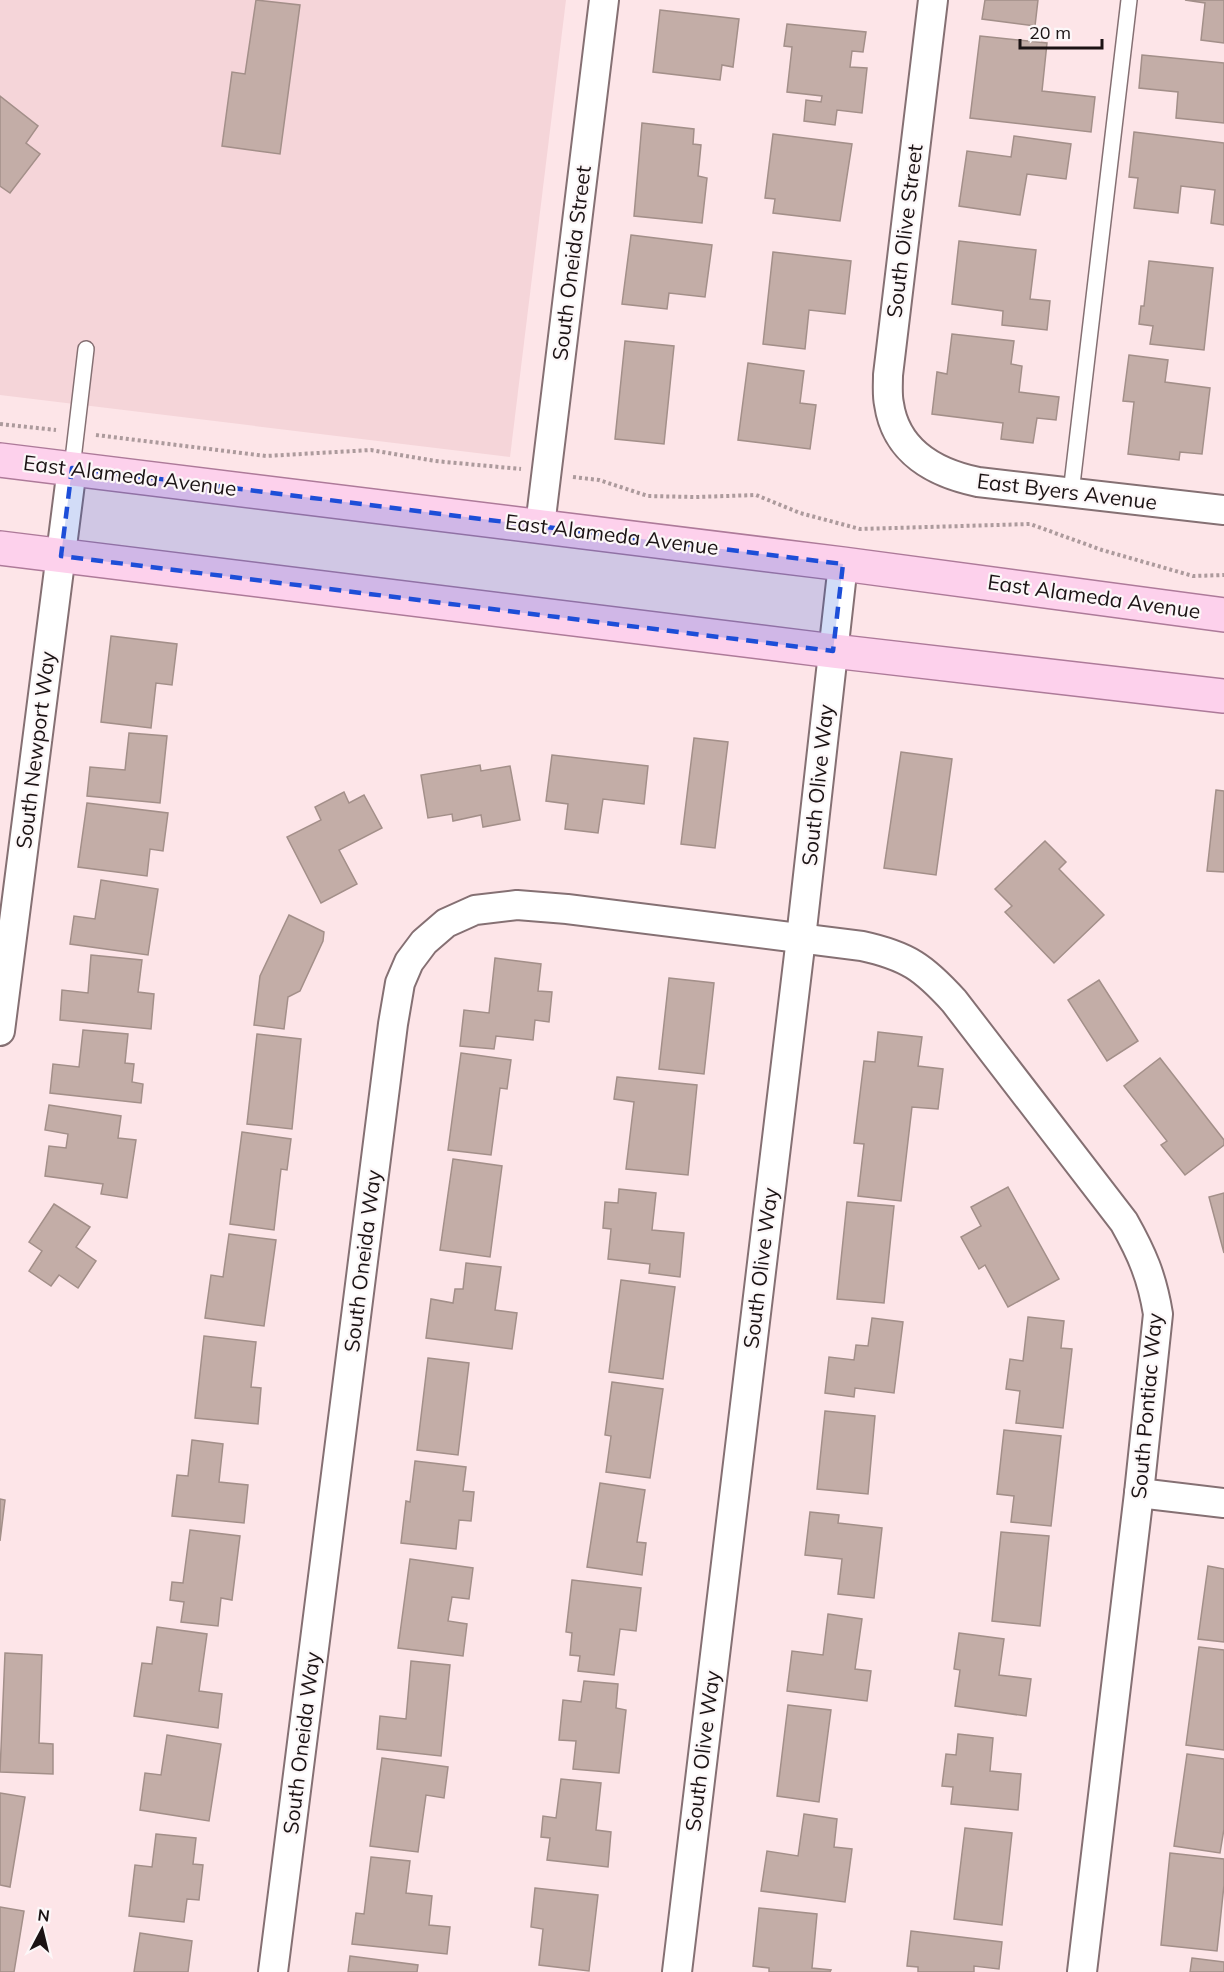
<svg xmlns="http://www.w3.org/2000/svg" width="1224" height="1972" font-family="Mulish,sans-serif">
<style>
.built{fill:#f5d5d9}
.building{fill:#c3ada7;stroke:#a38f89;stroke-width:1.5}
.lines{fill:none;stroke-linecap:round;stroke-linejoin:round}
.service-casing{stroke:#857073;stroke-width:18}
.minor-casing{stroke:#857073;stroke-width:32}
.primary-casing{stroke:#ad7a99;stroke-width:36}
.path{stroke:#ac9a9c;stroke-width:4;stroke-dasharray:3 3;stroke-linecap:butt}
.service{stroke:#fff;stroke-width:15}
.minor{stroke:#fff;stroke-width:28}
.primary{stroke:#fdd1ec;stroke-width:33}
.marked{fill:#1d4ed8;fill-opacity:0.2;stroke:#1d4ed8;stroke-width:4.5;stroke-dasharray:12 8;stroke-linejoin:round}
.labels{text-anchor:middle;stroke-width:4.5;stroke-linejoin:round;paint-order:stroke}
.street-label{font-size:21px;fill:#1b1314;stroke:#fcf7f8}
</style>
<rect width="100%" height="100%" fill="#fde5e8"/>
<path class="built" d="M0,0H566L510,457L0,395Z"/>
<g class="building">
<path d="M256,0L300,5L280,154L222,146L232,72L245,74Z"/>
<path d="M985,0H1038L1035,26L982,19Z"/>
<path d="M1185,0H1224V43L1201,40L1205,3Z"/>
<path d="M660,10L739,19L733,67L722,65L720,80L653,72Z"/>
<path d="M787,24L866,32L863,52L852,51L850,67L867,68L862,113L837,110L835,125L804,121L806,100L821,102L822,96L787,92L792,47L784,46Z"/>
<path d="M980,36L1047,43L1042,91L1095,97L1091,132L970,118Z"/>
<path d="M1142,55L1224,63V123L1176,118L1178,92L1139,88Z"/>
<path d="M0,96L38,126L26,143L40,154L10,193L0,186Z"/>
<path d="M642,123L694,129L693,144L701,145L698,176L707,178L702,223L634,216Z"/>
<path d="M1134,132L1224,143V225L1211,223L1215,190L1181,186L1178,213L1134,208L1138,178L1129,177Z"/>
<path d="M773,134L852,144L840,221L773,213L775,199L765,198Z"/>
<path d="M1014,136L1071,144L1066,179L1027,174L1020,215L959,206L967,151L1011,157Z"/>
<path d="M631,235L712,245L705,297L669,293L667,309L622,304Z"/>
<path d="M959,241L1036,250L1030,299L1050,301L1047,330L1002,325L1003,311L952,304Z"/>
<path d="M773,252L851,261L845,314L809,310L805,349L763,344Z"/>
<path d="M1149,261L1213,268L1204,350L1150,344L1153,326L1139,324L1141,306H1144Z"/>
<path d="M952,334L1014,341L1011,364L1022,366L1019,392L1059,397L1056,420L1037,418L1033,443L1001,439L1003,423L932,414L937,372L947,374Z"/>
<path d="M625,341L674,346L664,444L615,439Z"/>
<path d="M1129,355L1168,360L1165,382L1210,388L1202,454L1180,452L1179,460L1128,454L1134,402L1123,401Z"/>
<path d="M748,363L804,371L800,403L816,405L810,449L738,440Z"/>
<path d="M111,636L177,644L172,685L156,683L151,728L101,722Z"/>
<path d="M129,733L167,736L160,803L87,796L90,767L125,770Z"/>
<path d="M694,738L728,742L715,848L681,844Z"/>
<path d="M901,752L952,759L936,875L884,868Z"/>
<path d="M552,755L648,766L644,804L603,799L598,833L565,829L568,804L546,801Z"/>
<path d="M480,765L481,771L510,766L520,820L483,827L481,815L453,821L452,814L428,818L421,775Z"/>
<path d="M1216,790L1224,791V872L1207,871Z"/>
<path d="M344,792L349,803L364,795L382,828L339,850L357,884L321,903L287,837L321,820L315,807Z"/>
<path d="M87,803L168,813L163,851L150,849L147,876L78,867Z"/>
<path d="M1045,841L1066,862L1059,869L1104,915L1054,963L1005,912L1012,906L995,889Z"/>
<path d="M101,880L158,889L148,955L70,944L74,916L95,919Z"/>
<path d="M289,915L324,932L323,941L300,991L288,997L284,1029L254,1025L260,976Z"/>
<path d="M91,955L142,960L138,992L154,994L151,1029L60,1020L62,990L88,993Z"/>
<path d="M495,958L541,964L538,991L552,992L549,1022L535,1020L533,1040L496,1036L494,1049L460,1046L464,1010L489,1013Z"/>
<path d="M669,978L714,983L704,1074L659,1069Z"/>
<path d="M1099,980L1138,1041L1107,1061L1068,1000Z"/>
<path d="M83,1030L128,1034L125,1063L134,1064L132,1082L143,1084L141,1103L50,1093L53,1064L79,1067Z"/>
<path d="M878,1032L922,1037L918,1066L943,1069L938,1109L912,1107L901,1201L858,1196L864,1144L854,1143L864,1061L875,1062Z"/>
<path d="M257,1034L301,1039L292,1129L247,1124Z"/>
<path d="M461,1053L511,1060L507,1089L500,1088L491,1155L448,1150Z"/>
<path d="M1160,1058L1224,1140V1145L1185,1175L1161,1145L1167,1141L1124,1086Z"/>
<path d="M617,1077L697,1085L688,1175L626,1169L634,1102L614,1099Z"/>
<path d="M49,1105L121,1116L118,1138L136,1140L127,1198L101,1194L103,1184L45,1176L49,1146L66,1148L68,1134L45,1130Z"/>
<path d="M242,1132L291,1139L287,1170L281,1169L274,1230L230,1224Z"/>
<path d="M453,1159L502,1166L490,1257L440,1250Z"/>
<path d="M1008,1187L1059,1279L1008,1307L985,1265L979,1269L961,1237L981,1226L971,1207Z"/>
<path d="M619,1189L656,1193L652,1230L684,1233L680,1277L649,1273L650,1264L608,1259L611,1229L603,1228L605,1202L618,1203Z"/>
<path d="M1224,1193V1253L1209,1197Z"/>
<path d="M847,1202L894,1206L884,1303L837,1299Z"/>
<path d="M54,1204L90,1227L76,1247L96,1261L78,1288L59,1275L51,1286L29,1271L42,1251L29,1242Z"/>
<path d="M229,1234L276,1240L264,1326L205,1318L211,1275L223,1277Z"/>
<path d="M466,1263L501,1267L495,1310L517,1313L512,1349L426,1338L431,1299L453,1303L455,1289H463Z"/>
<path d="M621,1280L675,1287L663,1379L609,1372Z"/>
<path d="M1028,1317L1064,1321L1061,1348L1072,1349L1063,1428L1016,1423L1020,1391L1006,1389L1010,1359L1023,1361Z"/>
<path d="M872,1318L903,1322L894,1393L855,1388L854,1397L825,1393L829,1357L854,1360L856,1345L868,1346Z"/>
<path d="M204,1336L256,1342L251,1387L261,1388L258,1424L195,1418Z"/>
<path d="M428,1358L469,1363L458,1455L417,1450Z"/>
<path d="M612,1382L663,1389L650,1478L606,1472L611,1436L605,1435Z"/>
<path d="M825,1411L875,1416L868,1494L817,1489Z"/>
<path d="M1004,1430L1061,1436L1051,1526L1011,1522L1014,1496L997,1494Z"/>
<path d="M192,1440L223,1444L219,1482L248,1485L244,1523L172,1516L177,1475L188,1476Z"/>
<path d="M415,1461L466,1467L463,1491L474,1492L471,1521L459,1520L456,1549L401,1543L406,1501L410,1502Z"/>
<path d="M600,1483L645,1490L637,1542L646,1543L642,1575L587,1567Z"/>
<path d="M0,1499L5,1500L0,1541Z"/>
<path d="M810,1512L839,1515L838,1523L882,1528L874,1598L838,1594L842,1559L805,1555Z"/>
<path d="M190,1530L240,1536L232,1600L221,1598L218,1626L181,1622L184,1602L170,1600L172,1582L183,1583Z"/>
<path d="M1001,1532L1049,1536L1040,1626L992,1621Z"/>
<path d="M410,1559L473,1568L469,1599L452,1597L448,1621L467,1624L463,1656L398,1648Z"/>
<path d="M1208,1566L1224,1569V1642L1198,1639Z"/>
<path d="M572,1580L641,1588L636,1631L620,1629L614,1675L578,1671L580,1656L570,1655L572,1633L566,1632Z"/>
<path d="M828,1614L862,1619L855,1669L871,1671L867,1701L787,1691L792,1651L823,1655Z"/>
<path d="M157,1627L207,1634L199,1691L222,1694L218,1728L134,1716L142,1663L152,1664Z"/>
<path d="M959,1633L1004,1639L999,1675L1031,1679L1026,1716L955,1706L960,1670L954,1669Z"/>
<path d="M1199,1647L1224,1650V1750L1186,1745Z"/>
<path d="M5,1653L42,1655L39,1743L53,1744V1774L0,1772Z"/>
<path d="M411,1661L450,1665L441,1756L377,1749L380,1716L406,1719Z"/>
<path d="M584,1681L618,1684L616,1708L626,1710L619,1773L573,1769L576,1741L559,1740L563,1700L581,1702Z"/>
<path d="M788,1705L831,1710L819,1802L777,1796Z"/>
<path d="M958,1734L993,1738L990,1771L1021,1774L1018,1810L951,1804L953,1787L942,1786L946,1754L956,1755Z"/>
<path d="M167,1735L221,1744L209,1821L140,1810L145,1773L161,1775Z"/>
<path d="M1187,1754L1224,1759V1829L1220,1853L1174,1846Z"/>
<path d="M382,1758L448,1767L444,1798L426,1795L418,1852L370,1846Z"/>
<path d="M561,1779L601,1783L596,1830L611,1832L608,1867L547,1860L550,1838L541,1837L543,1816L556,1818Z"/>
<path d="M0,1793L25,1797L10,1887L0,1885Z"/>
<path d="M804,1814L837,1819L834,1847L852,1849L845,1902L761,1891L767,1851L798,1856Z"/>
<path d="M965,1828L1012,1833L1002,1925L954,1919Z"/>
<path d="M156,1834L196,1838L193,1864L203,1865L199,1900L187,1899L184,1922L129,1916L135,1865L152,1867Z"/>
<path d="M1170,1853L1224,1859V1885L1217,1951L1161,1945Z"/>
<path d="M371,1857L410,1861L406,1893L432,1896L429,1925L450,1927L447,1954L352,1944L356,1913L364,1914Z"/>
<path d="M535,1888L598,1895L589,1971L539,1965L543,1929L531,1927Z"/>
<path d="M0,1907L24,1911L14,1972H0Z"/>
<path d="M759,1908L817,1914L812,1968L831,1970L830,1972H769V1968L753,1966Z"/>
<path d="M911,1931L1002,1942L999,1969L974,1966V1972H918V1967L907,1966Z"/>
<path d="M140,1933L192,1941L188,1972H134Z"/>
<path d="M350,1956L418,1965L417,1972H348Z"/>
<path d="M1192,1958L1224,1962V1972H1190Z"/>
</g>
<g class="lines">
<defs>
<g id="service">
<path d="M72,468L86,349"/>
<path d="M1071,493L1129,0"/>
</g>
<g id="minor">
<path d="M933,0L888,375C888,385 887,395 889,404C896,452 935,473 978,482L1224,510"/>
<path d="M540,526L604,0"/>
<path d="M0,1031L72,468"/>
<path d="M1139,1493L1224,1503"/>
<path d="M273,1972L393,1024L400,983L409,962L424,942L446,923L475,910L517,905L567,909L862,946C908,956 924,968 954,1001L1124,1222C1142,1254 1152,1277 1158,1314L1139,1493L1082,1972"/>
<path d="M677,1972L801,938L843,564"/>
</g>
<g id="primary">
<path d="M0,460L843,564L1224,615"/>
<path d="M0,548L833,651L1224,696"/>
</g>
</defs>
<use href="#service" class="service-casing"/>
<use href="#minor" class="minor-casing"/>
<use href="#primary" class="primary-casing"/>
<g class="path">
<path d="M0,424L56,430"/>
<path d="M96,435L266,456L371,450L435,461L521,469"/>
<path d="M573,477L599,480L648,496L696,497L756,495L800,513L860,529L1030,524L1102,550L1193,576L1224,575"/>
</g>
<use href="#service" class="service"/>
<use href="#minor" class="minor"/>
<use href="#primary" class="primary"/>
</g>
<path class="marked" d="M72,468L843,564L833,651L61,556Z"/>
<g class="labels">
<g class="street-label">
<text transform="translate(905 231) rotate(-83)" y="7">South Olive Street</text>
<text transform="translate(572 263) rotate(-83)" y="7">South Oneida Street</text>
<text transform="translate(130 476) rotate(7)" y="7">East Alameda Avenue</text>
<text transform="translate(1067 492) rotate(7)" y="7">East Byers Avenue</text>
<text transform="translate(612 535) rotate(7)" y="7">East Alameda Avenue</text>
<text transform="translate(1094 597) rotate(8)" y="7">East Alameda Avenue</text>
<text transform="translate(36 750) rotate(-83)" y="7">South Newport Way</text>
<text transform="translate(818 785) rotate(-84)" y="7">South Olive Way</text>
<text transform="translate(363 1261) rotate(-83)" y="7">South Oneida Way</text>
<text transform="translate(761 1268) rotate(-83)" y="7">South Olive Way</text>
<text transform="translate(1147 1406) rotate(-85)" y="7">South Pontiac Way</text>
<text transform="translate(302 1743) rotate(-83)" y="7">South Oneida Way</text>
<text transform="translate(703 1751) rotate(-83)" y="7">South Olive Way</text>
</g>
</g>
<g transform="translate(42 1930) rotate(7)" stroke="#fcf7f8" stroke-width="4.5" paint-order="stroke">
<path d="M0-4.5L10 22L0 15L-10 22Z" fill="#1b1314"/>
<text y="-9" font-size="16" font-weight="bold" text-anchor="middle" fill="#1b1314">N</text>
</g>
<path d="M1020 39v9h82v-9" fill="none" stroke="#1b1314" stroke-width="3"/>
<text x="1029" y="39" font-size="18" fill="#1b1314" stroke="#fcf7f8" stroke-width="4.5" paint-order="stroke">20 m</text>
</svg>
